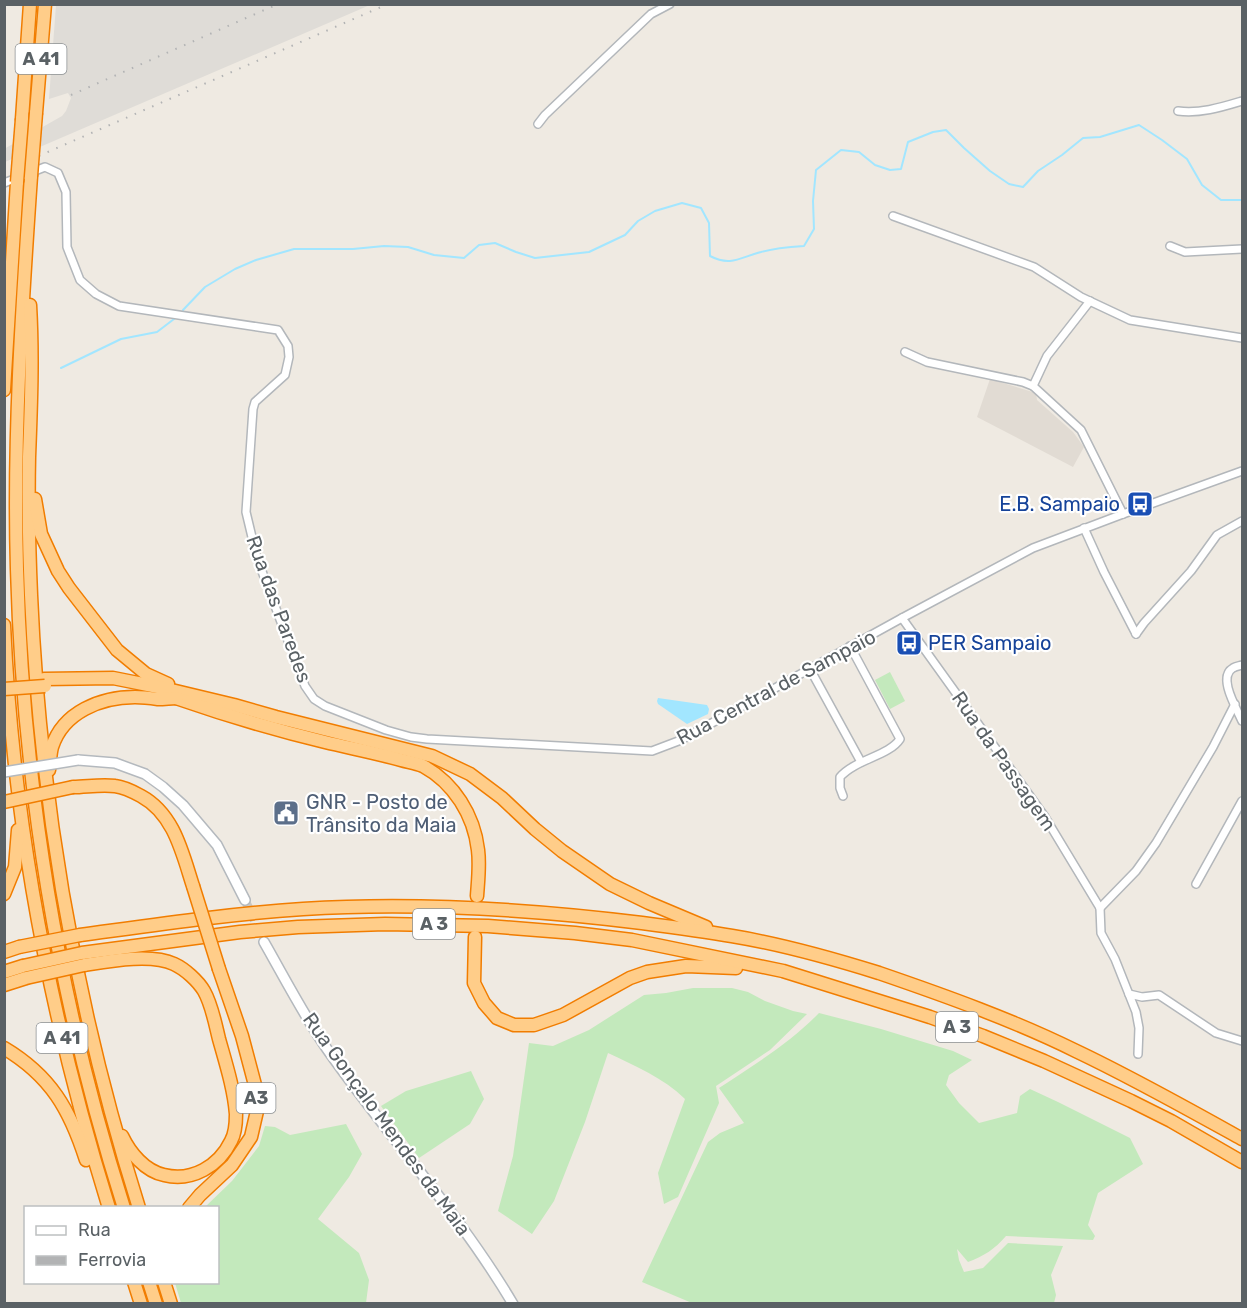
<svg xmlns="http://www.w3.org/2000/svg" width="1247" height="1308" font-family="Rubik,sans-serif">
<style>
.industrial{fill:#dfdcd7}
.education{fill:#e1dbd3}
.green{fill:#c3e9bc}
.water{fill:#a2e6ff}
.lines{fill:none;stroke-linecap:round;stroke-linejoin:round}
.stream{stroke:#a2e6ff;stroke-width:2}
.secondary-tunnel{stroke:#cac8c3;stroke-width:9;stroke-dasharray:9 4.5;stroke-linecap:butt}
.street-casing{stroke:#b3b7bb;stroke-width:10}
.secondary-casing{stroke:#b4b9be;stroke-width:12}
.highway-casing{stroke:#f17d00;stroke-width:15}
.street{stroke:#fff;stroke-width:7}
.secondary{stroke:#fff;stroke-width:9}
.highway{stroke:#ffcd89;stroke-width:12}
.rail{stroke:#b2b3b4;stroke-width:2;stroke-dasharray:1.5 8;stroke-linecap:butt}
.secondary-bridge-casing{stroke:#b4b9be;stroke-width:12;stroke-linecap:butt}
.highway-bridge-casing{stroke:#f17d00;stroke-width:15;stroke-linecap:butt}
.secondary-bridge{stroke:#fff;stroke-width:9}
.highway-bridge{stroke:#ffcd89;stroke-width:12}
.labels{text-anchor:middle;stroke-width:4.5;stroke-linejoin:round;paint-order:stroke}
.shield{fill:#fff;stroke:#8c9093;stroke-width:1.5}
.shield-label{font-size:18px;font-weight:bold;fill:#5a6165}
.transit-label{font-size:20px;fill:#164399;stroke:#fff;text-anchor:end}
.street-label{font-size:20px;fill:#5a6165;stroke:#fff}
.service-label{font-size:20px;fill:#4e5e75;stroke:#fff;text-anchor:start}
</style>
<rect width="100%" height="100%" fill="#efeae2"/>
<path class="industrial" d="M56,5H370L5,162L4,149L62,116L66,111L71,98L68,93L49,99Z"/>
<path class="education" d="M990,379L1036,393L1037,400L1073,432L1084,447L1073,467L977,417Z"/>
<g class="green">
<path d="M890,672L905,701L890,709L875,680Z"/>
<path d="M693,988H732L748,992L765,1001L793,1011L807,1014L770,1050L716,1086L719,1103L678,1197L664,1204L658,1173L685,1099C664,1078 635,1066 608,1053L585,1122L554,1201L532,1234L498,1211L513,1156L529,1043L553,1046L589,1030L644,995L666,993Z"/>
<path d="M819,1013L881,1029L953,1051L972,1060L949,1075L946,1085L959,1103L979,1123L1017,1113L1020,1096L1030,1089L1058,1102L1130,1138L1143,1164L1098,1193L1088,1225L1095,1236L1093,1240L1006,1236C995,1249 984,1256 968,1262L957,1249L959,1260L964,1272L983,1268L1008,1243L1063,1246L1051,1275L1056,1295L1054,1303H692L642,1282L708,1142L720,1133L744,1123L719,1088C754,1065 790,1043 819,1013Z"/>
<path d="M471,1071L484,1099L470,1124L419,1158L381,1106L406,1091Z"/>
<path d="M346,1124L362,1154L349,1177L318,1219L359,1253L369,1280L366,1303H181L175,1283L218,1282V1208L205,1207L232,1181L259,1146L265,1126L275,1127L290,1135Z"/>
</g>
<path class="water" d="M658,698L707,705L709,709L708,714L687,724L658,704L657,701Z"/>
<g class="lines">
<g class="stream">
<path d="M183,310L205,287L235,269L256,260L294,249H353L384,246L408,247L434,255L464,258L479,245L495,243L516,252L535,258L589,252L625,235L638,221L655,211L682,203L701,208L709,223L710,256C731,267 741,257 761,252C775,248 789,247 804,246L814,229L813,201L816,170L841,150L859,152L875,165L890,170L901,169L908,142L933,132L946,130L964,148L990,171L1009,184L1023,187L1038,171L1062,155L1083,138L1100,137L1139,125L1162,140L1187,159L1202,185L1221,200H1242"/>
<path d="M61,368L121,339L157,332L174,319"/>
</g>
<path class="secondary-tunnel" d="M245,900L260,933"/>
<defs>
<g id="street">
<path d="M1178,111C1200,114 1222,107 1242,101"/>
<path d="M538,124L545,115L651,14L670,4"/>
<path d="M4,183L45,167L58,173L66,192L67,247L80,280L96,294L119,306L278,330L288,346L289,357L285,375L255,402L253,409L246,512L257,558L305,686L314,699L325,706L386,730L411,737L427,739L652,751L681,740L902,618L1033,548L1123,514L1242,471"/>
<path d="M893,216L1034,267L1081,297L1130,320L1242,338"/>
<path d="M1170,246L1185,252L1242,249"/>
<path d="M905,352L927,362L1023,382L1033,386L1081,430L1123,514"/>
<path d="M1033,386L1047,356L1090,301"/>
<path d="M1084,528L1104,572L1136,634"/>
<path d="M902,618L1045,817L1100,908L1101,933L1115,959L1136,1012L1139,1028L1138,1054"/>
<path d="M1136,634L1144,623L1191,571L1217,535L1242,521"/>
<path d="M1242,665C1239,666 1236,666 1233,668C1217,677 1237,709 1242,721"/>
<path d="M810,669L861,762"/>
<path d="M843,796L840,788V777C856,759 889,756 900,739L850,646"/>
<path d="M1196,884L1242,801"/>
<path d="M1100,908L1136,871L1156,843L1213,747L1235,704"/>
<path d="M1129,994L1142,997L1159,995L1216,1033L1242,1041"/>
</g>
<g id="secondary">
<path d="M78,760L115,763L145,774L163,787L183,805L217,845L245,900"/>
<path d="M264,942C284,977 304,1016 327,1049C387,1135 459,1213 513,1304"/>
</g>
<g id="highway">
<path d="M36,113L45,4"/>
<path d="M22,119L30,4"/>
<path d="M31,176C22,307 13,438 17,569C23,786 58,1000 124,1208"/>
<path d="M30,305C33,356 31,406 29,457C28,503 29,549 31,595C40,803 76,1008 139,1208"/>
<path d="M4,390L17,182"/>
<path d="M35,499L41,534L58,571L69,588L117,650L146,674L168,684"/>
<path d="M4,625C13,823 50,1018 109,1208"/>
<path d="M44,679L113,678L163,688L234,705L276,717L432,756L470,774L502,798L535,829L562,851L610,884L649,903L706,927"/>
<path d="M176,698C225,715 275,730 325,742C350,748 376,753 401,760C408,762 416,763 423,766C454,783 474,815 478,850C480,865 478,881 477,896"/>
<path d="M49,770C50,763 50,754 52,747C63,712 101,697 135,697C143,697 151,698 158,699C165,699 171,698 177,698"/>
<path d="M73,787C86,787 101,784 115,786C124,787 132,791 141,796C174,814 182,852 193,886"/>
<path d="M4,894L15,867L18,830"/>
<path d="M80,935C154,925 228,914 303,909C416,902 529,909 642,923C672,927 702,931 732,936C781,944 831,958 879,973C946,996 1013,1020 1076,1051C1133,1078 1188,1109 1242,1139"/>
<path d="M475,937L474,983L484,1003L497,1018L514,1025H534L563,1015L630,978L647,972L686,966L736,968"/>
<path d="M4,952L19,947"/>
<path d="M82,953L240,932L298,927L385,924L488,926L575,933L632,940L783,971L930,1017L983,1036L1044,1061L1131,1101L1171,1121L1242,1162"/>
<path d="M84,965C109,961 151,953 174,964C185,969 198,981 204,991C212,1005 215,1023 219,1039C226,1064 234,1089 236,1114C236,1122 235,1134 231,1141C219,1166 192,1182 164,1175C145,1171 130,1153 122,1136"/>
<path d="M4,972L23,966"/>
<path d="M4,985L26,978"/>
<path d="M4,1048C51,1076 70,1110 86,1160"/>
<path d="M189,1208L200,1195L232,1165L251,1137L257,1111L255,1085L242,1036L219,969"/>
<path d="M134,1282L141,1304"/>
<path d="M149,1282L156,1304"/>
<path d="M164,1282L171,1304"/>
</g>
</defs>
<use href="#street" class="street-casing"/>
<use href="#secondary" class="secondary-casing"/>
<use href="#highway" class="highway-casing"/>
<use href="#street" class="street"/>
<use href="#secondary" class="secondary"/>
<use href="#highway" class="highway"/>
<g class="rail">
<path d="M71,95L278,4"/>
<path d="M4,171L388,4"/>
</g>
<defs>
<path id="secondary-bridge" d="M4,772L78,760"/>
<g id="highway-bridge">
<path d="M31,176L36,113"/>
<path d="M17,182L22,119"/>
<path d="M4,689L45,686"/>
<path d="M4,802L73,787"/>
<path d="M193,886L219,969"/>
<path d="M19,947L80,935"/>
<path d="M23,966L82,953"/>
<path d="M26,978L84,965"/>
</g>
</defs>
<use href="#secondary-bridge" class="secondary-bridge-casing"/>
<use href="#highway-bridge" class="highway-bridge-casing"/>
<use href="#secondary-bridge" class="secondary-bridge"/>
<use href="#highway-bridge" class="highway-bridge"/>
</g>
<defs>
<symbol id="bus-square" viewBox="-11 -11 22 22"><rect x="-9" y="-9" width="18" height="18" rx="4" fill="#1a4fb4" stroke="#fff"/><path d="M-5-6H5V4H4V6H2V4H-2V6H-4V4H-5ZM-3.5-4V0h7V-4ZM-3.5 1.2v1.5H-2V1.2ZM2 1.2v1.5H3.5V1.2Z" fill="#fff"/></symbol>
<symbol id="civic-square" viewBox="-11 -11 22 22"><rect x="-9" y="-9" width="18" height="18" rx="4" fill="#5c6f8a" stroke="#fff"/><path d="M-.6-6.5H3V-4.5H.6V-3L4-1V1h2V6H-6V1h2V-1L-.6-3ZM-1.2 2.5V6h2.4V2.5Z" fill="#fff"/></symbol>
</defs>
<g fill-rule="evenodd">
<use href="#bus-square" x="1125" y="489" width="30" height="30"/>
<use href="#bus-square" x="894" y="628" width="30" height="30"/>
<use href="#civic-square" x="271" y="798" width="30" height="30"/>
</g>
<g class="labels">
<g class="shield">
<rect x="15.5" y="44" width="51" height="30" rx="4.5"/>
<rect x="413" y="909" width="42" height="30" rx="4.5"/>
<rect x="936" y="1012" width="42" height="30" rx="4.5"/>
<rect x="36.5" y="1023" width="51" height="30" rx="4.5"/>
<rect x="236.5" y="1083" width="39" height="30" rx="4.5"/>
</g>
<g class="shield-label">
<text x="41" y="65">A 41</text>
<text x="434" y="930">A 3</text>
<text x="957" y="1033">A 3</text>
<text x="62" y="1044">A 41</text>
<text x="256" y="1104">A3</text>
</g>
<g class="transit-label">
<text x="1120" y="511">E.B. Sampaio</text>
<text x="928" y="650" text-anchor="start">PER Sampaio</text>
</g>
<g class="street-label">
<text transform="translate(279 609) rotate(70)" y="7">Rua das Paredes</text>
<text transform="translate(776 687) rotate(-28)" y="7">Rua Central de Sampaio</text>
<text transform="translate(1004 761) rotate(55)" y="7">Rua da Passagem</text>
<text transform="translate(387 1124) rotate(54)" y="7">Rua Gonçalo Mendes da Maia</text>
</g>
<g class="service-label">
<text x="306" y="809">GNR - Posto de<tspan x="306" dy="23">Trânsito da Maia</tspan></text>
</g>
</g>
<rect width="1247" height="1308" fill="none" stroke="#5a6165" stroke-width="12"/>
<rect x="24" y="1206" width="195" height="78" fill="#ffffff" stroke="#bdc0c1" stroke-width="1.5"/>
<rect x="36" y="1226" width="30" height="9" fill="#ffffff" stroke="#bdc0c1" stroke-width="1.5"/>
<text x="78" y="1236" font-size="18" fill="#5a6165">Rua</text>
<rect x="36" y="1256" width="30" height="9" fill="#b2b3b4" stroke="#bdc0c1" stroke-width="1.5"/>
<text x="78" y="1266" font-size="18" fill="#5a6165">Ferrovia</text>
</svg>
